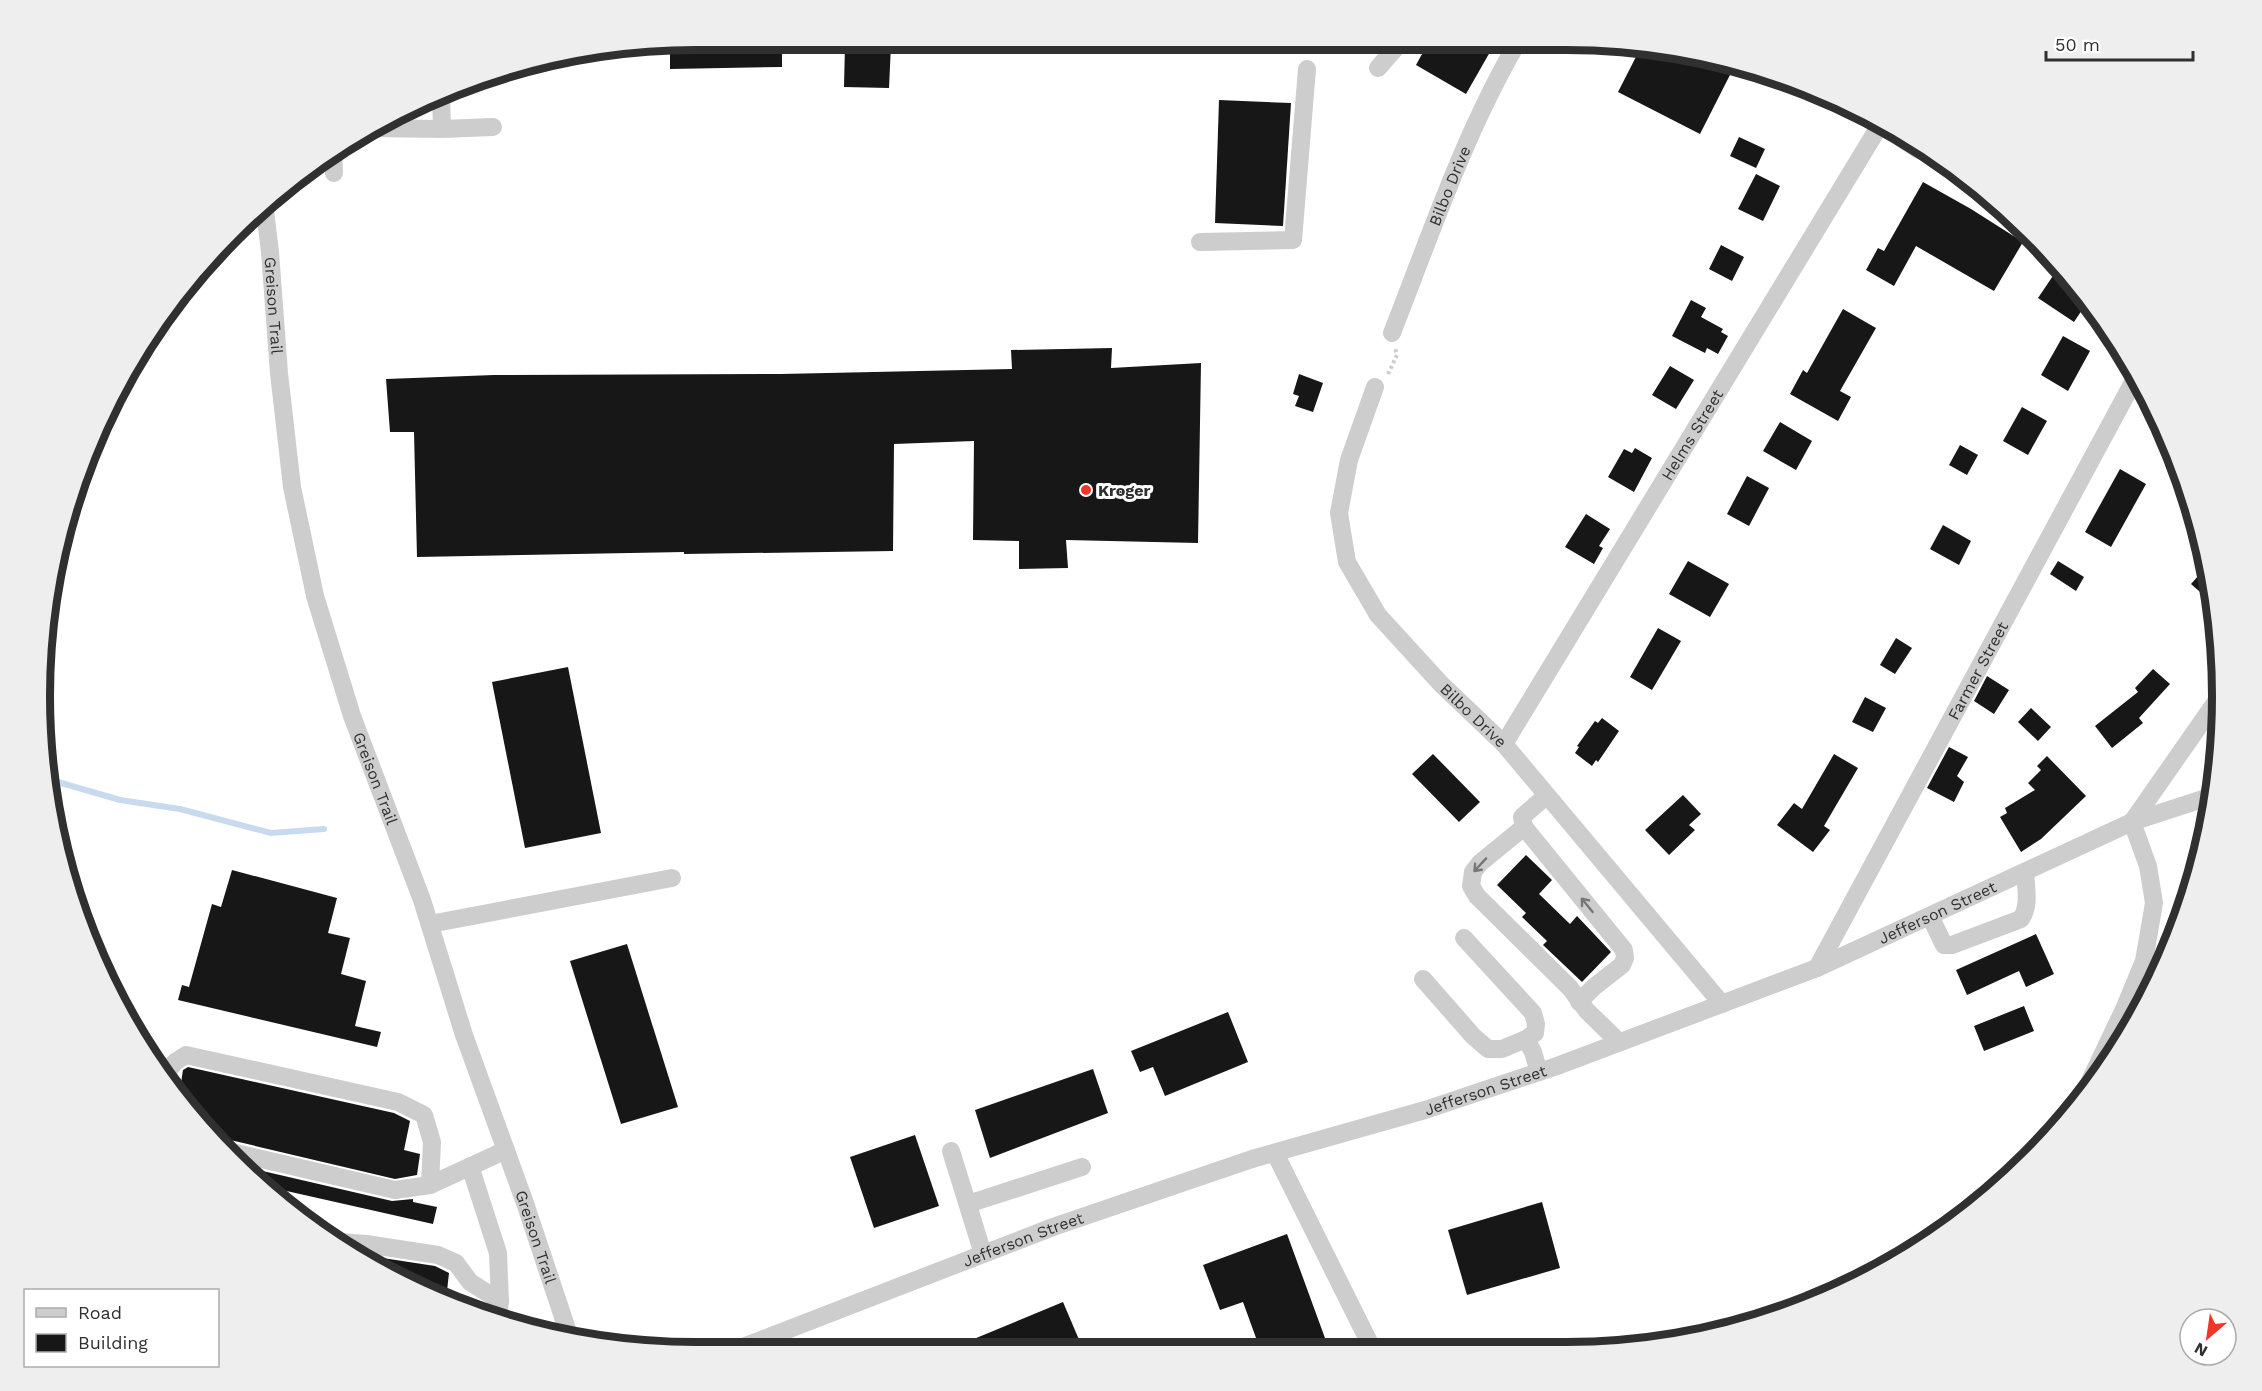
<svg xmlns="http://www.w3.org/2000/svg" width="2262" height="1391" font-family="'Work Sans',sans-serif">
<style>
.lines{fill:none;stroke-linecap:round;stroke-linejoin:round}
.stream{stroke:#c8daee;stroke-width:6}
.building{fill:#171717}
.path{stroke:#cdcdcd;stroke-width:4;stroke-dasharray:3 3;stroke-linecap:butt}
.minor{stroke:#cdcdcd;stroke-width:18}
.oneway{stroke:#777}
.poi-dot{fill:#ef3629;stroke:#fff;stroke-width:2}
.labels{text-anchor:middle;stroke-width:6;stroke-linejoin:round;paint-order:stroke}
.street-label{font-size:16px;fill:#303030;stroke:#fff}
.poi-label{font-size:16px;font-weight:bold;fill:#303030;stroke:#fff;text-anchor:start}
.rim{fill:none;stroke:#303030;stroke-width:8}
</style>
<rect width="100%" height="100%" fill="#fff"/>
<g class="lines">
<path class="stream" d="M44,778L120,800L180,809L271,833L324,829"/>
</g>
<g class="building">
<path d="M670,45H782V67L670,69Z"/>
<path d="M845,45H891L889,88L844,87Z"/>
<path d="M1427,45H1494L1466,94L1416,65Z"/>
<path d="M1642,45H1652L1734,67L1700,134L1618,92Z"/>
<path d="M1219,100L1291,103L1283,226L1215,223Z"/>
<path d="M1739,137L1765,149L1756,168L1730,156Z"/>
<path d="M1756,174L1780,186L1763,221L1738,209Z"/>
<path d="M1923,182L1971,209L2023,242L1994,291L1916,246L1894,286L1866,270L1878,248L1884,251Z"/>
<path d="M1721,245L1744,257L1732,281L1709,269Z"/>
<path d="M2061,264L2088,301L2074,322L2038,298Z"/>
<path d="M1691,300L1706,308L1701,317L1723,329L1721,332L1728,336L1718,354L1707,348L1705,353L1672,336Z"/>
<path d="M1843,309L1876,328L1840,391L1851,397L1838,421L1790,394L1803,370L1807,373Z"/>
<path d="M2063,336L2090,351L2068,391L2041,375Z"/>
<path d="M1112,348L1111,368L1201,363L1198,543L1066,540L1068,568L1019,569V541L973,540L974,441L894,444L893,551L684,554V552L417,557L414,432H390L386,379L494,375L781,374L1012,369L1011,350Z"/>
<path d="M1670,366L1694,380L1676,409L1652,395Z"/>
<path d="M1299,374L1323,383L1313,412L1295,406L1299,396L1293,394Z"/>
<path d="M2022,407L2047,421L2028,455L2003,441Z"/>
<path d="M1780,422L1812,441L1796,470L1763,451Z"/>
<path d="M1960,445L1978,455L1967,475L1949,465Z"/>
<path d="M1635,448L1652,458L1634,492L1608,477L1624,449L1632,453Z"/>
<path d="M2120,469L2146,484L2111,547L2085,532Z"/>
<path d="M1747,476L1769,488L1749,526L1727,514Z"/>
<path d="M1586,514L1610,529L1599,546L1603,548L1594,564L1565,547Z"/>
<path d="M1943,525L1971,541L1959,565L1930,549Z"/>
<path d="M1688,561L1729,584L1710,617L1669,594Z"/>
<path d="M2058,561L2084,577L2076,591L2050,574Z"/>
<path d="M2207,566L2210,578L2217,607L2191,584Z"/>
<path d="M1658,628L1681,641L1652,690L1630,677Z"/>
<path d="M1896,638L1912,648L1895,674L1880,665Z"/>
<path d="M568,667L601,833L525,848L492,682Z"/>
<path d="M2153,669L2170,684L2139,718L2143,723L2112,748L2095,726L2138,692L2135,688Z"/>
<path d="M1987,676L2009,690L1994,714L1974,701Z"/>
<path d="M1865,697L1886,708L1873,732L1852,722Z"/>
<path d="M2031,708L2051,727L2038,741L2018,722Z"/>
<path d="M1602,718L1619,731L1598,762L1596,760L1592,766L1575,753L1579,747L1577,746L1595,721L1598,723Z"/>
<path d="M1949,747L1968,757L1957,776L1964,782L1954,802L1927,788Z"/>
<path d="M1433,754L1480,802L1459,822L1412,774Z"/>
<path d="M1834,754L1858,768L1824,826L1830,830L1813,852L1777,825L1794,803L1802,809Z"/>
<path d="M2047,756L2086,796L2041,839L2021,852L2000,817L2007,813L2005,808L2035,790L2028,783L2041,770L2037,766Z"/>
<path d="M1683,795L1701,814L1689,825L1695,830L1669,855L1645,830Z"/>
<path d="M1526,855L1552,880L1539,894L1570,924L1577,916L1611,952L1582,982L1543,945L1547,941L1522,917L1526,913L1497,885Z"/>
<path d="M232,870L337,898L328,933L350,938L341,974L366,981L355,1026L381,1032L377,1047L178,1000L182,985L189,987L212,904L221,907Z"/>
<path d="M2036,934L2054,974L2026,987L2019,971L1967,995L1956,970Z"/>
<path d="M627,944L678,1107L621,1124L570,961Z"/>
<path d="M2024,1006L2034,1031L1984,1051L1974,1026Z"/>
<path d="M1228,1012L1248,1062L1165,1096L1153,1067L1140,1072L1131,1051Z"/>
<path d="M188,1067L394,1113L410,1121L404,1150L420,1154L417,1175L395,1179L226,1139L216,1141L179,1096L183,1070Z"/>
<path d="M1093,1069L1108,1113L990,1158L975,1110Z"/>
<path d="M915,1135L939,1206L874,1228L850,1157Z"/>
<path d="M237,1165L392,1201L413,1199V1202L437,1207L433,1224L260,1185Z"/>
<path d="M1542,1202L1560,1268L1467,1295L1448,1230Z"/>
<path d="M1287,1234L1329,1349H1260L1243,1302L1220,1310L1203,1265Z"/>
<path d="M363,1255L435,1266L449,1273L447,1291L418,1287Z"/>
<path d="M1063,1302L1080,1342L1064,1348H952Z"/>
</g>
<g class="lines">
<path class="path" d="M1388,374L1397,355L1395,348"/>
<g class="minor">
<path d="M1378,68L1398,45"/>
<path d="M389,117C402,118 411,113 417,102"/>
<path d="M371,128L442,129L441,92"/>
<path d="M442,129L493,127"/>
<path d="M333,152L334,173"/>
<path id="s1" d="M264,202L270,252L279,373L292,487L315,596L352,716L422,900L464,1035L525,1203L569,1335"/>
<path d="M1200,242L1293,240L1307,69"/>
<path id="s2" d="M1392,333C1430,236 1464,135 1516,45"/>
<path id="s3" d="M1375,387L1349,460L1339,513L1347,562L1378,615L1441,684L1504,744L1722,1004"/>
<path id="s4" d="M1504,744L1880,125L1919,150L1927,152"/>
<path d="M1546,796L1522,817L1524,827L1624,950L1625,958L1622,965L1594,987L1579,1002"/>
<path d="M1524,827L1480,863L1473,872L1471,886L1477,896L1570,988L1587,1011L1619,1042"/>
<path d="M1930,916L1944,945H1952L2021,919C2030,906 2026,888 2025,872"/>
<path d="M430,924L672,878"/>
<path d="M1464,938L1533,1013L1536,1024L1535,1033L1526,1039L1533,1052L1539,1072"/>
<path id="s5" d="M1817,968L2138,373"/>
<path d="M1423,979L1473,1036L1488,1049H1502L1526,1039"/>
<path d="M163,1077L175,1062L186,1055L398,1102L424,1115L432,1142L430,1185"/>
<path d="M2071,1112L2087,1087L2125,1007L2144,961L2154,903L2148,866L2132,822L2220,696"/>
<path d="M223,1150L395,1190L430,1185L506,1150"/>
<path d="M951,1151L983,1254"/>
<path d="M1275,1153L1373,1350"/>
<path d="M470,1166L498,1253L500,1301L498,1316"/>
<path d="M968,1204L1082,1167"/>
<path d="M340,1242L366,1244L438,1255L456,1263L470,1282L500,1301"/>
<path id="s6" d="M743,1347L1053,1227L1252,1159L1425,1110L1557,1066L1817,968L2132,822L2212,796"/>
</g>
</g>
<defs><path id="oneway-shaft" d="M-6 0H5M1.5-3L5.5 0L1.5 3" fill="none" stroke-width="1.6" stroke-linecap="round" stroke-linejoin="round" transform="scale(1.5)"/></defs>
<g class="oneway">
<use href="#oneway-shaft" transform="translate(1480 865) rotate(133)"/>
<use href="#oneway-shaft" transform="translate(1587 905) rotate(-129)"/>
</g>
<circle class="poi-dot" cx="1086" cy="490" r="6"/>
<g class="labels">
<g class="street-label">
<text dy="6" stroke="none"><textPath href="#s2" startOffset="158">Bilbo Drive</textPath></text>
<text dy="6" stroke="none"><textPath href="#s1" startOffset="104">Greison Trail</textPath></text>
<text dy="6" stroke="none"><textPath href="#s4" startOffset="362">Helms Street</textPath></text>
<text dy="6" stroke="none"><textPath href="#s5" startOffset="338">Farmer Street</textPath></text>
<text dy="6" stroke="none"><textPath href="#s3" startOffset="381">Bilbo Drive</textPath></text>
<text dy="6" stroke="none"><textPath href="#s1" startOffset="590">Greison Trail</textPath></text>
<text dy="6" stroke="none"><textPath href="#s6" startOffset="1272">Jefferson Street</textPath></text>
<text dy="6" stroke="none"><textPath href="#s6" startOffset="786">Jefferson Street</textPath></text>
<text dy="6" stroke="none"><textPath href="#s1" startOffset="1076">Greison Trail</textPath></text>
<text dy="6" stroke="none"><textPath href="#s6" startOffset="300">Jefferson Street</textPath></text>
</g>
<g class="poi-label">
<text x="1098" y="496">Kroger</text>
</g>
</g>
<path d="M0 0H2262V1391H0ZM696 50H1566A646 646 0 0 1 2212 696V696A646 646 0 0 1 1566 1342H696A646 646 0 0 1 50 696V696A646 646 0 0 1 696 50Z" fill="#eee" fill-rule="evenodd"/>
<path class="rim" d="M696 50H1566A646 646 0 0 1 2212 696V696A646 646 0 0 1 1566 1342H696A646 646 0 0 1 50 696V696A646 646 0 0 1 696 50Z"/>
<rect x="24" y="1289" width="195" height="78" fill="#ffffff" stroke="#acacac" stroke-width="1.5"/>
<rect x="36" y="1308" width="30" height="9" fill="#cdcdcd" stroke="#acacac" stroke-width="1.5"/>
<text x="78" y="1319" font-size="18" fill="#303030">Road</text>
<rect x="36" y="1334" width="30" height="18" fill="#171717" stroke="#acacac" stroke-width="1.5"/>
<text x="78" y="1349" font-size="18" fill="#303030">Building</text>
<g transform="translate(2208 1337) rotate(209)"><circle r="28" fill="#ffffff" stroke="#acacac" stroke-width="1.5"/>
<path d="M0-4.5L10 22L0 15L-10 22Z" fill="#ef3629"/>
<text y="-9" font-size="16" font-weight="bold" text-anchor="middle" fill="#303030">N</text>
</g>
<path d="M2046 51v9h147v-9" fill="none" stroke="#303030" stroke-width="3"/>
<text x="2055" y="51" font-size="18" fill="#303030" stroke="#ffffff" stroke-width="4.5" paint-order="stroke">50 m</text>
</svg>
